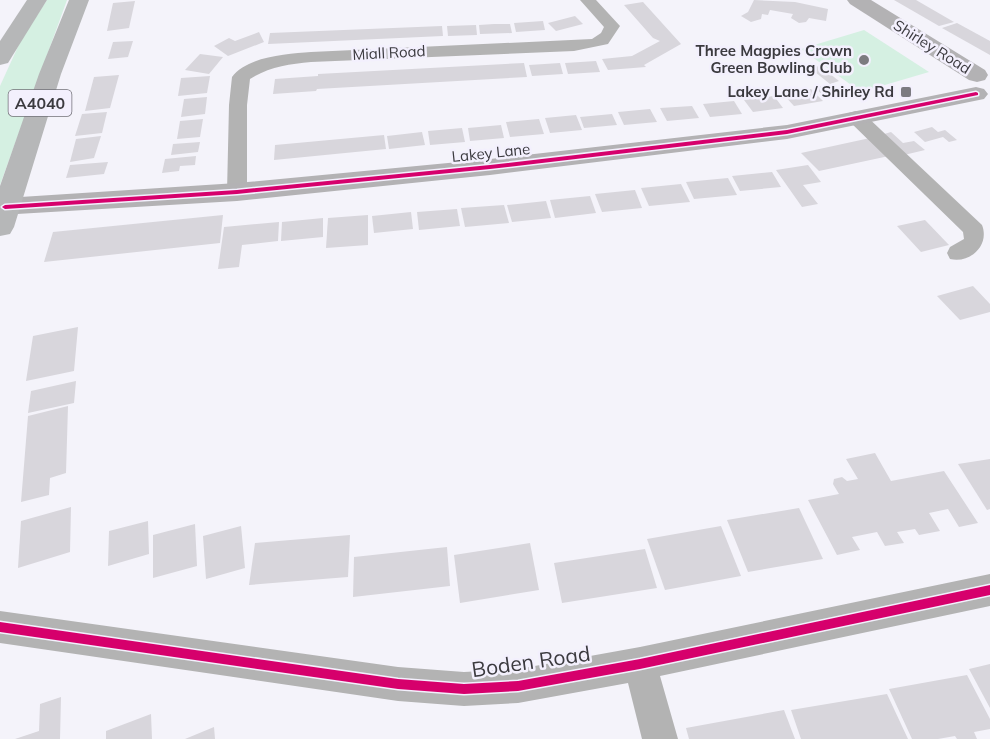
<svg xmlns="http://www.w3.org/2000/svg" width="990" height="739" font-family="Mulish,sans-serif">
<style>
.green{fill:#d5f0e2}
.building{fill:#d8d6dc}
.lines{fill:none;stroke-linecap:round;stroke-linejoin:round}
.street{fill:#b3b3b3;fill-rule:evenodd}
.secondary{fill:#b3b2b4;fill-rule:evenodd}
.primary{fill:#b6b7b8;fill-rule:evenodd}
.cycleway-casing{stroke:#f3f0fd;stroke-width:3}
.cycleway{fill:#d6006c;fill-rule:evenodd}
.poi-dot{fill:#7c7b80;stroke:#f3f0fd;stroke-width:2}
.labels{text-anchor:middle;stroke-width:5;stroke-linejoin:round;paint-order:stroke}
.far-street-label{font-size:15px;fill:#3b3a3f;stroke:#f3f0fd}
.far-poi-label{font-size:15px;font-weight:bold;fill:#3b3a3f;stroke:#f3f0fd;text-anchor:end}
.shield{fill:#f3f0fd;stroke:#727178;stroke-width:1.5}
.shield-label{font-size:16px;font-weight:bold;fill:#3b3a3f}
.near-street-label{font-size:21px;fill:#3b3a3f;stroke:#f3f0fd}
</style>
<rect width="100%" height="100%" fill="#f4f3fa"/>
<g class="green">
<path d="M47,0H67L0,185V86L21,40Z"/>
<path d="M864,30L929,72L861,92L801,49Z"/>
</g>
<g class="building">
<path d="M754,0L795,2L828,9L826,21L809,18L806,22L799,23L791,18L793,14L770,10L768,15L762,14L761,19L751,22L741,16L748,12Z"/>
<path d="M894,0H916L954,22L939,26Z"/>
<path d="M135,1L129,28L107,31L113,3Z"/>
<path d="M643,2L681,44L644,65L646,67L608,70L602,59L632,56L660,41L653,38L624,5Z"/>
<path d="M575,16L583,24L556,31L548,23Z"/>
<path d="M543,21L545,30L516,32L514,23Z"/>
<path d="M957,23L990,41V55L942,28Z"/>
<path d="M494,24H510L512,33L480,34L479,25Z"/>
<path d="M476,25L477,35L448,36L447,26Z"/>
<path d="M442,26L443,36L268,44L270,33Z"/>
<path d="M259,32L264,42L228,56L214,46L229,38L235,41Z"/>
<path d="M133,41L128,57L108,59L113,42Z"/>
<path d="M200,54L223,57L209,74L185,70Z"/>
<path d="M596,61L600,72L568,74L565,63Z"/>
<path d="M524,63L527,77L317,89L316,91L273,94L275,79L318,76V74Z"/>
<path d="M560,63L563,74L532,76L529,65Z"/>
<path d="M820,66L839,81L830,84L810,68Z"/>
<path d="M119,75L110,108L85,111L94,77Z"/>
<path d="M210,76L207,93L178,96L181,78Z"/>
<path d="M828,85L841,96L827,99L814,87Z"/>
<path d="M811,89L823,101L794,106L783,94Z"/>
<path d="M774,96L783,108L753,112L744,100Z"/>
<path d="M207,97L205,114L181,117L184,99Z"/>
<path d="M734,101L742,114L710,117L703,104Z"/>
<path d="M692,106L699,118L667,121L660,108Z"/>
<path d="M650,109L657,122L624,125L618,112Z"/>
<path d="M107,112L102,133L75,136L82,114Z"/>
<path d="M612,114L617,125L584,128L580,117Z"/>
<path d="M576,115L582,130L550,133L545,118Z"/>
<path d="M203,119L200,137L177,139L180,121Z"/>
<path d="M539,119L544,134L510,137L506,122Z"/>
<path d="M501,125L504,138L470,141L468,128Z"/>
<path d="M932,127L938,132L945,130L957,140L949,142L943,137L925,142L914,132Z"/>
<path d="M462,128L465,142L430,145L428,131Z"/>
<path d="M422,132L425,145L389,149L387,136Z"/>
<path d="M891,132L903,143L914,141L925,150L904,155L881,135Z"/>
<path d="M384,135L386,149L274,160L275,145Z"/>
<path d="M101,136L94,158L70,162L76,139Z"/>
<path d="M870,138L889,156L819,171L801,153Z"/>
<path d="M200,142L198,152L171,155L173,144Z"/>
<path d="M196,156L195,165L180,166L179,171L162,173L165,159Z"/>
<path d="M108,162L104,174L66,178L70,165Z"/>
<path d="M808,165L821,182L803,185L818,204L802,207L776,170Z"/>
<path d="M772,172L781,187L740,191L732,176Z"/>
<path d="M728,178L737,195L694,199L686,182Z"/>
<path d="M681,184L690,202L649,206L641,188Z"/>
<path d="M635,190L642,208L602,212L595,194Z"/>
<path d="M590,196L596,213L555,218L550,200Z"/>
<path d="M546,201L551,218L512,222L507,205Z"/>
<path d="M504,205L509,223L465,227L461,208Z"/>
<path d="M457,209L460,226L419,230L417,212Z"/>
<path d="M411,212L413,229L374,233L372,216Z"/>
<path d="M223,215L220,243L44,262L53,232Z"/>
<path d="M368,215V245L326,248L328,218Z"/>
<path d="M323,218V237L281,241L282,222Z"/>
<path d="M925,220L949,245L921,252L897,226Z"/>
<path d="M279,222L278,241L242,245L239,267L218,269L224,227Z"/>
<path d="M973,286L990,304V312L960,320L937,296Z"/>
<path d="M78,327L74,371L26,381L33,336Z"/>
<path d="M76,381L74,403L28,413L31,391Z"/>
<path d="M68,406L66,473L50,478L49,495L21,502L28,416Z"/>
<path d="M875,453L891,481L944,471L978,523L959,527L948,509L929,513L940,531L919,535L915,529L897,532L904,543L885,546L877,532L852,537L860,550L837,555L808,500L839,494L833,484L834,479L842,477L847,481L858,479L846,459Z"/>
<path d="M990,459V509L987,510L958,464Z"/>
<path d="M71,507L70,552L18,568L21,521Z"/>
<path d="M799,508L823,559L748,572L727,520Z"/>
<path d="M148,521L149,554L108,566L109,531Z"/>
<path d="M195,524L197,566L153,578V535Z"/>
<path d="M241,526L245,568L206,579L203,536Z"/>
<path d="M721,526L741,576L665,590L647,539Z"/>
<path d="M350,535L348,577L249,585L255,543Z"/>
<path d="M530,543L539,590L460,603L454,555Z"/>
<path d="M447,547L450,586L353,597L354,557Z"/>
<path d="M645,549L657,588L562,603L554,563Z"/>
<path d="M990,664V708L969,669Z"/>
<path d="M967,675L990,719V729L974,732L977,739H957L955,736L938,739H912L889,689Z"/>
<path d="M887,694L908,739H801L791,710Z"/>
<path d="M61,697L60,739H15L39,731L40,704Z"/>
<path d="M784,710L795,739H689L686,728Z"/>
<path d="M151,714L152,739H106V731Z"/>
<path d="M214,727L215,739H185Z"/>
</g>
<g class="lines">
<g class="street">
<path d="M580,0H596L620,26L608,44L574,51L311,62C289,64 269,67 250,79L247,105V192L244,197L237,199L230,197L227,192L229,105L232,77C248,56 287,54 311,52L592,39L601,33L604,27Z"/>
<path d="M856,111L863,113L982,225C990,245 970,264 950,259L947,253L950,247L964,239L963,232L849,121L847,117L849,113Z"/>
<path d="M990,574V606L660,676L678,739H642L628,683L518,703L464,706L398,701L0,643V611L398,667L464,672L518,669L640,647Z"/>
</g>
<g class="secondary">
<path d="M847,0H871L985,70L988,75L985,80L977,82L969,80L850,4Z"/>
<path d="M976,87L984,89L988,94L984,99L787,139L490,175L237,201L0,215V199L5,198L237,183L490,159L787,125Z"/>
</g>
<g class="primary">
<path d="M27,0H47L8,63L0,65V41Z"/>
<path d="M69,0H89L61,74L14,227L10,234L0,236V186L39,74Z"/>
</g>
<defs>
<g id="cycleway">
<path d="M976,92L978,93V95L787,134L490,169L237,194L5,209L2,207L5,205L237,190L490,165L787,130Z"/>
<path d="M990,585V595L640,669L518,691L464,694L398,689L0,632V622L398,679L464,684L518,681L640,659Z"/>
</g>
</defs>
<use href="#cycleway" class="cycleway-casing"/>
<use href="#cycleway" class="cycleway"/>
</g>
<g class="poi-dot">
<circle cx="864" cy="60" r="6"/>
<rect x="900" y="86" width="12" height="12" rx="3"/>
</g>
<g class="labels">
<g class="far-street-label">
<text transform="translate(932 47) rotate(32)" y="5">Shirley Road</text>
<text transform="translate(389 53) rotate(-3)" y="5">Miall Road</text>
<text transform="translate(491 153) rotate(-6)" y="5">Lakey Lane</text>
</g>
<g class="far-poi-label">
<text x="852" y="56">Three Magpies Crown<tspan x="852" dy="17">Green Bowling Club</tspan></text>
<text x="894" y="97">Lakey Lane / Shirley Rd</text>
</g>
<rect class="shield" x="8.5" y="90" width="63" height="26" rx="4.5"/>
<g class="shield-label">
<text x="40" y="109">A4040</text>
</g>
<g class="near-street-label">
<text transform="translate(531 662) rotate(-8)" y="7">Boden Road</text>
</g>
</g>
</svg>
